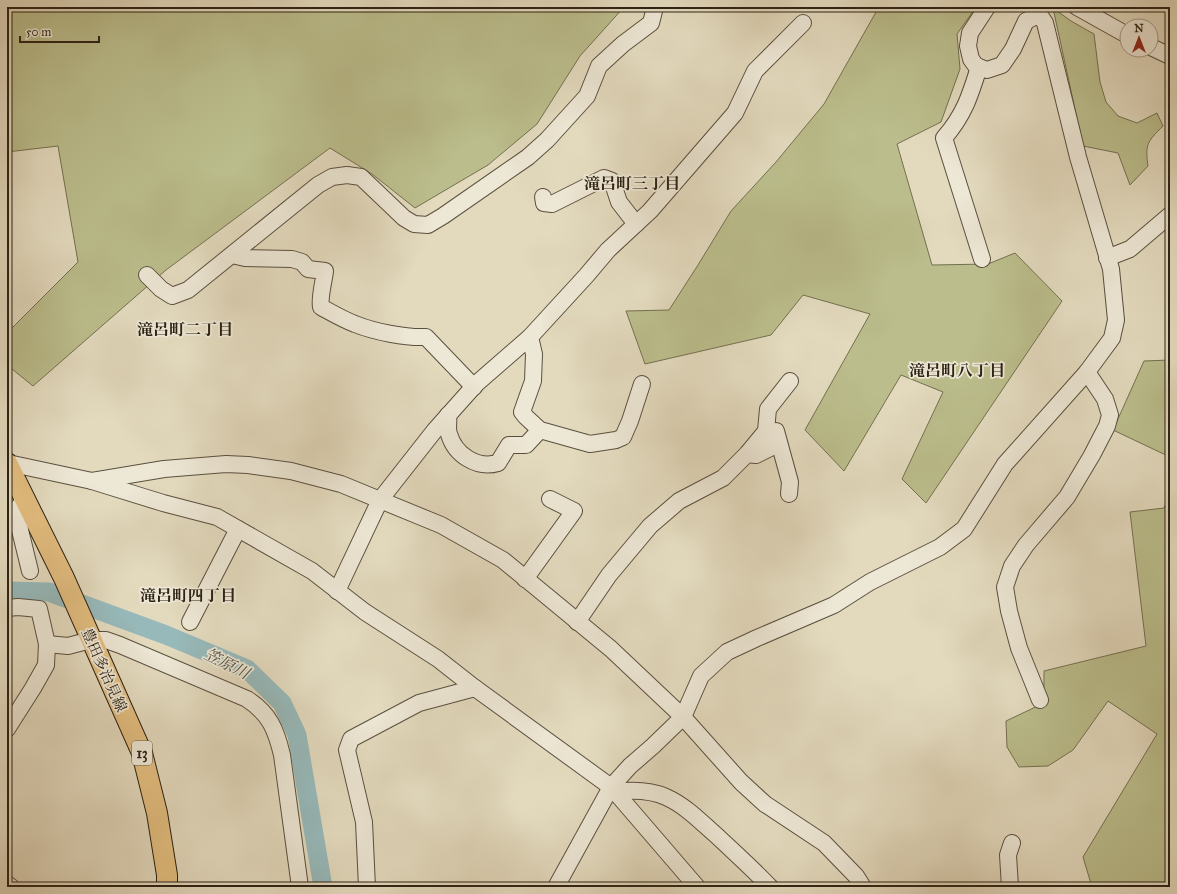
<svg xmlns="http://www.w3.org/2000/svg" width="1177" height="894" font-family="'IM FELL Great Primer','Noto Serif JP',serif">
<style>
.green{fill:#bbbd8c;stroke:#747050}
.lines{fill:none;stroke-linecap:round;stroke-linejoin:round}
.river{stroke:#97b9ba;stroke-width:19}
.minor-casing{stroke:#5a503f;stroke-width:18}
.major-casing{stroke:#2d2215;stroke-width:22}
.minor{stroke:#ede7d5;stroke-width:16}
.major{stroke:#e2bd7f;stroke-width:20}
.labels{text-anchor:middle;stroke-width:3.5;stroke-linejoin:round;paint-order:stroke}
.shield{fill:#ede7d5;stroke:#675d4f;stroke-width:1}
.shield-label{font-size:14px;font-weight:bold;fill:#2d2215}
.street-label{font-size:15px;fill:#2d2215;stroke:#ede7d5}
.neighbourhood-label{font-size:16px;font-weight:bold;fill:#2d2215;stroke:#ede7d5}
.water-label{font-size:16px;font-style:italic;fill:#4d4f47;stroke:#ede7d5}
</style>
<rect width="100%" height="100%" fill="#e3dabe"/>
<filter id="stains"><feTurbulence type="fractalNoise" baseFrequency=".005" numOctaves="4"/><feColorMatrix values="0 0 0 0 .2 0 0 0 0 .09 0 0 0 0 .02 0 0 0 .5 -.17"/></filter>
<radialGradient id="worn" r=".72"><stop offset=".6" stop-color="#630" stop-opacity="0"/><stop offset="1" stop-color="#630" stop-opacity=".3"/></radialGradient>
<g class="green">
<path d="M7,7H624L580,56L537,124L488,165L415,208L372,174L330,148L166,270L33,386L7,365V333L78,262L58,146L7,152Z"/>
<path d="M875,7H976L957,34L960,69L941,122L897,144L932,265L988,264L1015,253L1062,301L926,503L902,479L943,392L901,375L844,471L805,430L870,314L803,295L771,335L645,364L626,311L669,310L698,265L731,211L776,162L824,104L876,12Z"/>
<path d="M1053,8L1071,21L1094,34L1100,82L1106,102L1118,116L1137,123L1157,113L1163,126C1147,142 1145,144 1148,166L1130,185L1118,153L1083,146Z"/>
<path d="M1170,360V457L1113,430L1144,361Z"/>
<path d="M1170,493V887H1092L1083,857L1157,734L1108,701L1073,750L1048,766L1019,767L1007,747L1006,721L1044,703V671L1146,646L1130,512L1164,508Z"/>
</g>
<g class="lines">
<path class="river" d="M7,591L49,592L166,635L247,669L282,703L297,735L323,887"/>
<defs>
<g id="minor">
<path d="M1077,7L1127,35"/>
<path d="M1151,47L1170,56"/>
<path d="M979,67C970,96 964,115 944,138L982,259"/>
<path d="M543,197L544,203L552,204L604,178L612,181L619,202L636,224"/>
<path d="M232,255L245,258L292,259L302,262L308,269L325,271C324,281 319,298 321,307C332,313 344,320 355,324C375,332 406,338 426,337L474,387"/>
<path d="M1107,258L1130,249L1170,215"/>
<path d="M147,275L161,289L172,296L188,290L318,185L332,177L347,175L361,177L404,218L414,224L428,225L443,216L528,157L547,140L587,96L599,66L623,44L651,23L655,7"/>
<path d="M530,337L534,354L533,381L522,412L526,417L540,430L590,444L616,440L623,437L630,421L642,384"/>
<path d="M448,415C449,422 447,429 449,434C455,455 477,469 498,463L509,445H526L540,430"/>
<path d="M747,454L756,455L770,448L776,431L790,482L789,494"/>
<path d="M8,463L92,481L163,503L217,517L312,571L365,612L438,659L475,688L611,787L697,887"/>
<path d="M92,481L164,469L226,464L248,465L291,471L341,484L441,525L503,560L611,649L683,717L741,782L765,804L824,843L856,876L863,887"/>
<path d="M25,499L18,508L20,530L30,571"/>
<path d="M525,579L574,511L550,499"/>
<path d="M337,591L380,500L435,430L476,384L530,337L586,276L608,250L650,211L735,113L755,71L803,23"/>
<path d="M7,608L18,607L39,609L47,644L46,665L33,688L7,729"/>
<path d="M190,622L238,529"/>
<path d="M577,622L609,575L650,526L679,501L723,478L747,454L766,431L768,409L790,381"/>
<path d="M47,644L68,646L91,640H106L120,645L247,699C270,714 276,730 282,755L300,887"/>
<path d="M1040,700L1019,648L1009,611L1005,587L1012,566L1026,545L1067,497L1092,455L1107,426L1110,415L1105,399L1087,372"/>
<path d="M615,792C631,790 650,790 666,797C686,806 701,822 717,836C735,853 753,869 770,887"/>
<path d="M7,884L11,887"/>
<path d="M367,887L364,822L347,750L351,739L419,703L475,688"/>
<path d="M556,887L611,787L630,766L653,746L683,717L701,676L727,652L757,638L834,605L870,582L940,547L964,529L1005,464L1087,372L1112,338L1116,320L1111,269L1078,157L1045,23L1041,17H1034L1026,21L1013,49L1002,65L987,70L976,66L971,59L968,46L970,33L987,7"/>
<path d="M1010,887L1008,855L1012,843"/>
</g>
<path id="major" d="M7,463L64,578L142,753L157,813L167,875V887"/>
</defs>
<use href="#minor" class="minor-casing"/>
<use href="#major" class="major-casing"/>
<use href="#minor" class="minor"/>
<use href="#major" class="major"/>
</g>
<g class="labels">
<rect class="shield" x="132" y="741" width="20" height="24" rx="3"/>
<g class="shield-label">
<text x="142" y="758">13</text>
</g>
<g class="street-label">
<text transform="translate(104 670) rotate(66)" y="5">豊田多治見線</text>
</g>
<g class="neighbourhood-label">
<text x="632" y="189">滝呂町三丁目</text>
<text x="185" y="335">滝呂町二丁目</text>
<text x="957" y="376">滝呂町八丁目</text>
<text x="188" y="601">滝呂町四丁目</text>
</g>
<g class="water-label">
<text transform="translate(227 663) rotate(27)" y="6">笠原川</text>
</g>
</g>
<rect width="1177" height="894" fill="none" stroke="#e3dabe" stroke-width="24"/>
<rect x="8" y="8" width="1161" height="878" fill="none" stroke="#2d2215" stroke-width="2"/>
<rect x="12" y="12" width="1153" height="870" fill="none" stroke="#2d2215"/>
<g transform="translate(1139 38)"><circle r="19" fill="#ede7d5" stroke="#a09888"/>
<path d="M0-3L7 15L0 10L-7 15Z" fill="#8f2418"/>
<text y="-6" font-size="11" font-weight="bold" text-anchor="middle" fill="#2d2215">N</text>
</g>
<path d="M20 36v6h79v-6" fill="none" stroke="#2d2215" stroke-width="2"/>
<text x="26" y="36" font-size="12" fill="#2d2215" stroke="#ede7d5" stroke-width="3" paint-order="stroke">50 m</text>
<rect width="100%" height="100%" filter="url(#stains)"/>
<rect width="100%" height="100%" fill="url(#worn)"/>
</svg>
